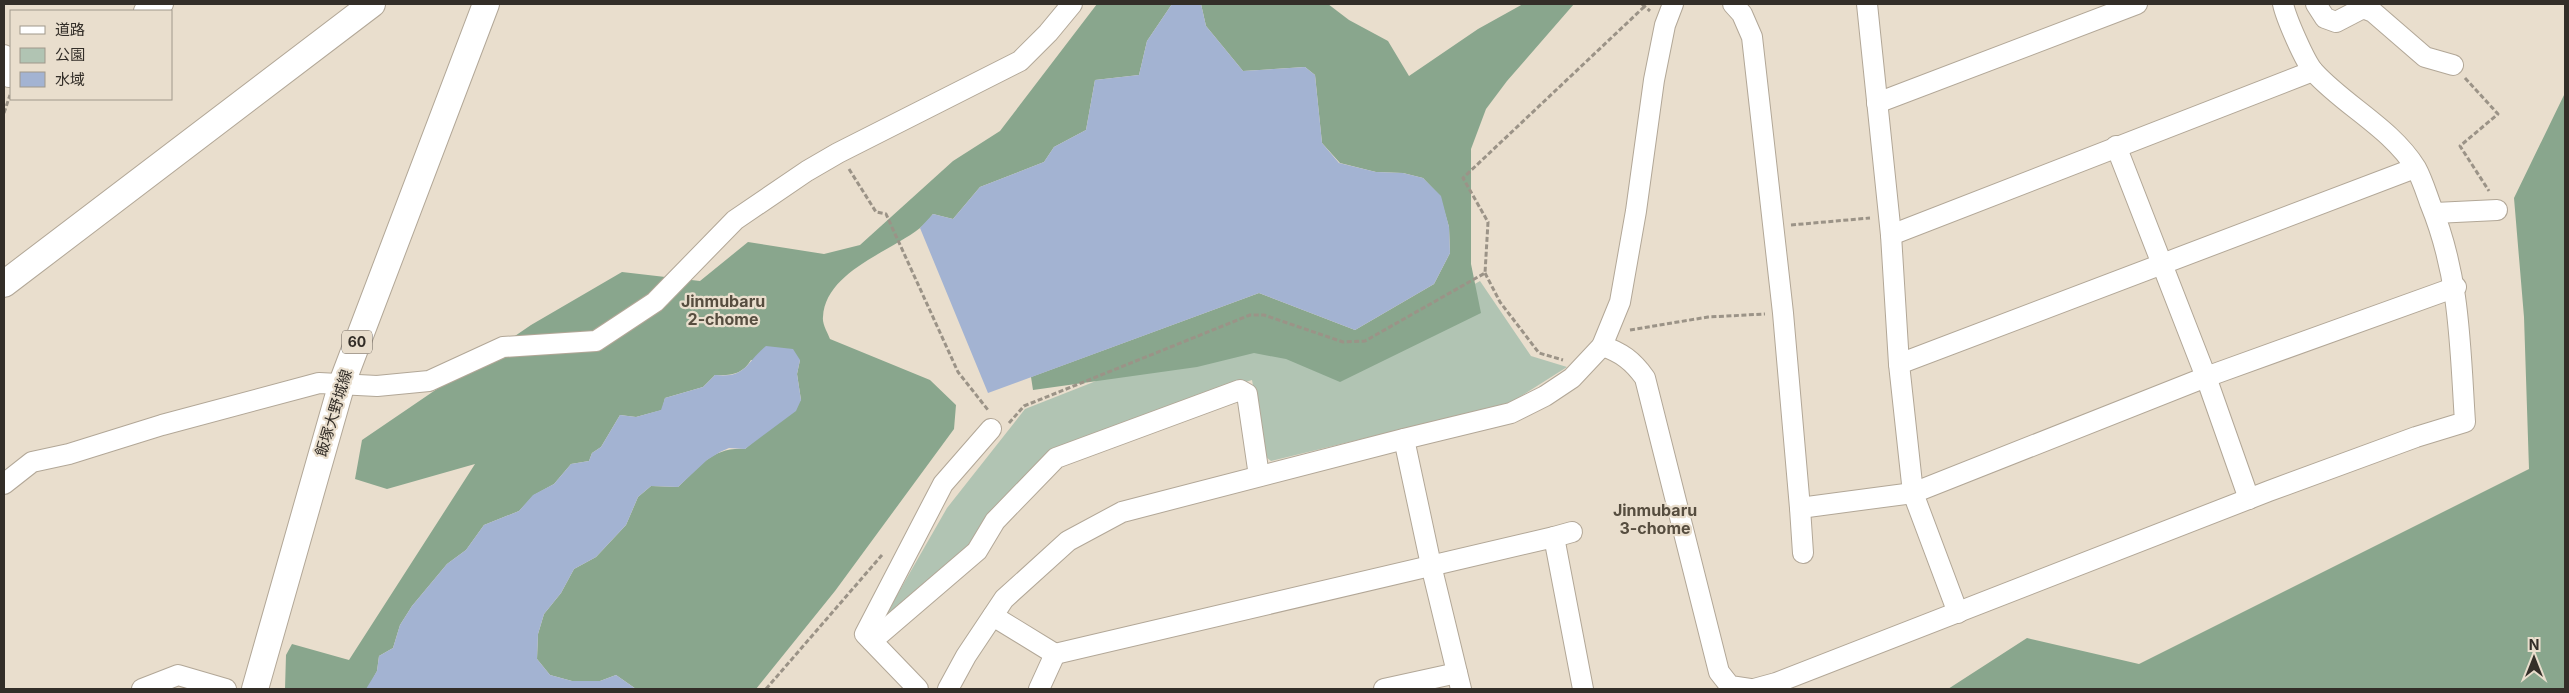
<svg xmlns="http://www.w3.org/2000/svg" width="2569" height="693" font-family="Inter,'Noto Sans JP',sans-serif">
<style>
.green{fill:#b1c4b3}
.forest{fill:#89a68d}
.water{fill:#a3b3d2}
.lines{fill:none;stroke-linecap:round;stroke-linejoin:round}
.minor-casing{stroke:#b2a797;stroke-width:22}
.major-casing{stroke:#b2a797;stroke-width:28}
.path{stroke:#9b9387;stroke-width:3;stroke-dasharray:5 2.5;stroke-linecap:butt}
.minor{stroke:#fff;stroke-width:20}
.major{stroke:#fff;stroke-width:26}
.labels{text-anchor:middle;stroke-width:4.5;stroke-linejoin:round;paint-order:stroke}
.shield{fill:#e9decd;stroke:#6a635a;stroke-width:1}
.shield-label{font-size:14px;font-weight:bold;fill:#332e28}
.street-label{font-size:15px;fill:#332e28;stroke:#e9decd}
.neighbourhood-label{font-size:16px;font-weight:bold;fill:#564d3f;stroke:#e9decd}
</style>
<rect width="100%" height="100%" fill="#e9decd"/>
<path class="green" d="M1480,281L1531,356L1567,367L1510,403L1271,461L1266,457L1252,380L1185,401L1055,451L968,549L877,630L947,508L1025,409L1256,318L1364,347Z"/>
<g class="forest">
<path d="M1097,4H1172L1147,41L1139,75L1095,80L1086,130L1054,147L1044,162L980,187L953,219L933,214C929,219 925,224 920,228C890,252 825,272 823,317C822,324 828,333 830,339L930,380L956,405L954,429L835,591L756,689H636L616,675L600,681H572L550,675L537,659L538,634L544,614L561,593L574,569L596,557L626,525L638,497L651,486L678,487C701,466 712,447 745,449L801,400L797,374L800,360H751C743,374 731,376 715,375L703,387L665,398L662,410L636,417L620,415L601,447L592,453L589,461L571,464L554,484L534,495L519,511L484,525L466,550L447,564L412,606L400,625L393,648L379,656L377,671L368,688L285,689L286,655L292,644L349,660L475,464L387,489L355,479L362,440L531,325L622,272L700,281L748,242L824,254L860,245L953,161L1000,131Z"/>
<path d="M1201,4H1328L1349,20L1388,41L1409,76L1478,29L1523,4H1574L1507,81L1486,109L1471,149V264L1481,313L1340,382L1286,359L1254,353L1197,367L1033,390L1031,377L1259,293L1355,330L1434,284L1450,253L1449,227L1440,196L1423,178L1403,173L1376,172L1340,163L1322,143L1315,75L1305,67L1243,71L1206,26Z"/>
<path d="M2565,93V689H1948L2027,638L2139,664L2529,469L2524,317L2514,198Z"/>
</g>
<g class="water">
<path d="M1172,4H1201L1206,26L1243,71L1305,67L1315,75L1322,143L1339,163L1376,172L1403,173L1423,178L1441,196L1449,227L1450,253L1434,284L1355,330L1259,293L988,393L920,228L933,214L953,219L980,187L1044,162L1054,147L1086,130L1095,80L1139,75L1147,41Z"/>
<path d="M766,346L793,349L800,360L797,374L801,400L796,411L745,449L729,448L720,452L707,460L678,487L651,486L638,497L626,525L596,557L574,569L561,593L544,614L538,634L537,659L550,675L572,681H600L616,675L636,689H366L377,671L379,656L393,648L400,625L412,606L447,564L466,550L484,525L519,511L533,495L554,484L571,464L589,461L592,453L601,447L620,415L636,417L661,410L665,398L703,387L715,375C747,378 745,363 766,346Z"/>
</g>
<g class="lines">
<defs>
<g id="minor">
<path d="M1733,4L1742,14L1752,37L1783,313L1800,508L1913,493L2206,377L2456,287"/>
<path d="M1867,4L1891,235L1899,364L1913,493L1958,613"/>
<path d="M2316,4L2325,18L2336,22L2363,8L2373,12L2425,57L2453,65"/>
<path d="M144,11L163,4"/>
<path d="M4,55L9,77"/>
<path d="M1877,103L2137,4"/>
<path d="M2116,146L2206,377L2249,499"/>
<path d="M2435,213L2497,210"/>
<path d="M1891,235L2313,71"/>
<path d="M1602,346C1621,352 1633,361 1645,378L1719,672L1730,686L1750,689"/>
<path d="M1899,364L2415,168"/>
<path d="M1404,439L1431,565L1461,689"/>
<path d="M4,484L32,462L69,454L162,425L319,383L377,386L429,381L503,347L596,341L655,302L735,220L807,171L838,153L1020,61L1048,33L1072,4"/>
<path d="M1800,508L1803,553"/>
<path d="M1554,537L1572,532"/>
<path d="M993,616L1055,654L1554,537L1583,689"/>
<path d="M872,641L977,551L995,521L1056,458L1240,390L1247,394L1259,476"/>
<path d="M142,689L178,675L226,689"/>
<path d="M918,689L865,634L943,484L991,429"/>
<path d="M948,689L966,656L1004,599L1068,541L1122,512L1404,439L1511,413L1545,396L1572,378L1602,346L1620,302L1636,211L1654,80L1665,25L1673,4"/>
<path d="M1039,689L1055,654"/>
<path d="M1384,689L1457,673"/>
<path d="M1754,689L1776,683L2269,491L2416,437L2465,422C2460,345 2460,276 2430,203C2426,192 2422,179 2416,168C2391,128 2345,106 2314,72C2305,62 2286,18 2283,4"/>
</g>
<g id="major">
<path d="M4,284L372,4"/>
<path d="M255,689L342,383L486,4"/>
</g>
</defs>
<use href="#minor" class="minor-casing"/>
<use href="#major" class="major-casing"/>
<g class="path">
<path d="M1642,4L1650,11"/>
<path d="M2465,78L2498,114L2460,146L2489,191"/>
<path d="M4,113L10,95"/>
<path d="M849,169L876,212L886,214L958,372L988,410"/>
<path d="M1791,225L1870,218"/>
<path d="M1485,273L1500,302L1539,353L1563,360"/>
<path d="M1630,330L1708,317L1765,314"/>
<path d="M1009,423L1024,406L1250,315H1264L1343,342L1365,341L1485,273L1488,222L1463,178L1645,6"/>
<path d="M766,689L882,555"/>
</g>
<use href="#minor" class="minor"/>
<use href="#major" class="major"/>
</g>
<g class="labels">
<rect class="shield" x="342" y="330.5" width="30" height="23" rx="4"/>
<g class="shield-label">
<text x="357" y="347">60</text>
</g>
<g class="street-label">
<text transform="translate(334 413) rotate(-73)" y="5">飯塚大野城線</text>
</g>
<g class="neighbourhood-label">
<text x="723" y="307">Jinmubaru<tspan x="723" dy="18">2-chome</tspan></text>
<text x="1655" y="516">Jinmubaru<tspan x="1655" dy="18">3-chome</tspan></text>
</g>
</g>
<rect width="2569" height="693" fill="none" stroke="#332e28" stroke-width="10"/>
<rect x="10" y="10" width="162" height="90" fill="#e9decd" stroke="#a0988b"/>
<rect x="20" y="26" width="25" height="8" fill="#ffffff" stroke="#a0988b"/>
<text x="55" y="35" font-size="15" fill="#332e28">道路</text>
<rect x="20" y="48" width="25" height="15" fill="#b1c4b3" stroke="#a0988b"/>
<text x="55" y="60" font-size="15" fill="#332e28">公園</text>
<rect x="20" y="72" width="25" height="15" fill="#a3b3d2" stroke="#a0988b"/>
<text x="55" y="85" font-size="15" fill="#332e28">水域</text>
<g transform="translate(2534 658)" stroke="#e9decd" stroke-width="4" paint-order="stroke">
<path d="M0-4L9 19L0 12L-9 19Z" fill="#332e28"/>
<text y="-8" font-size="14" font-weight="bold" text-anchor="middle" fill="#332e28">N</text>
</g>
</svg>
